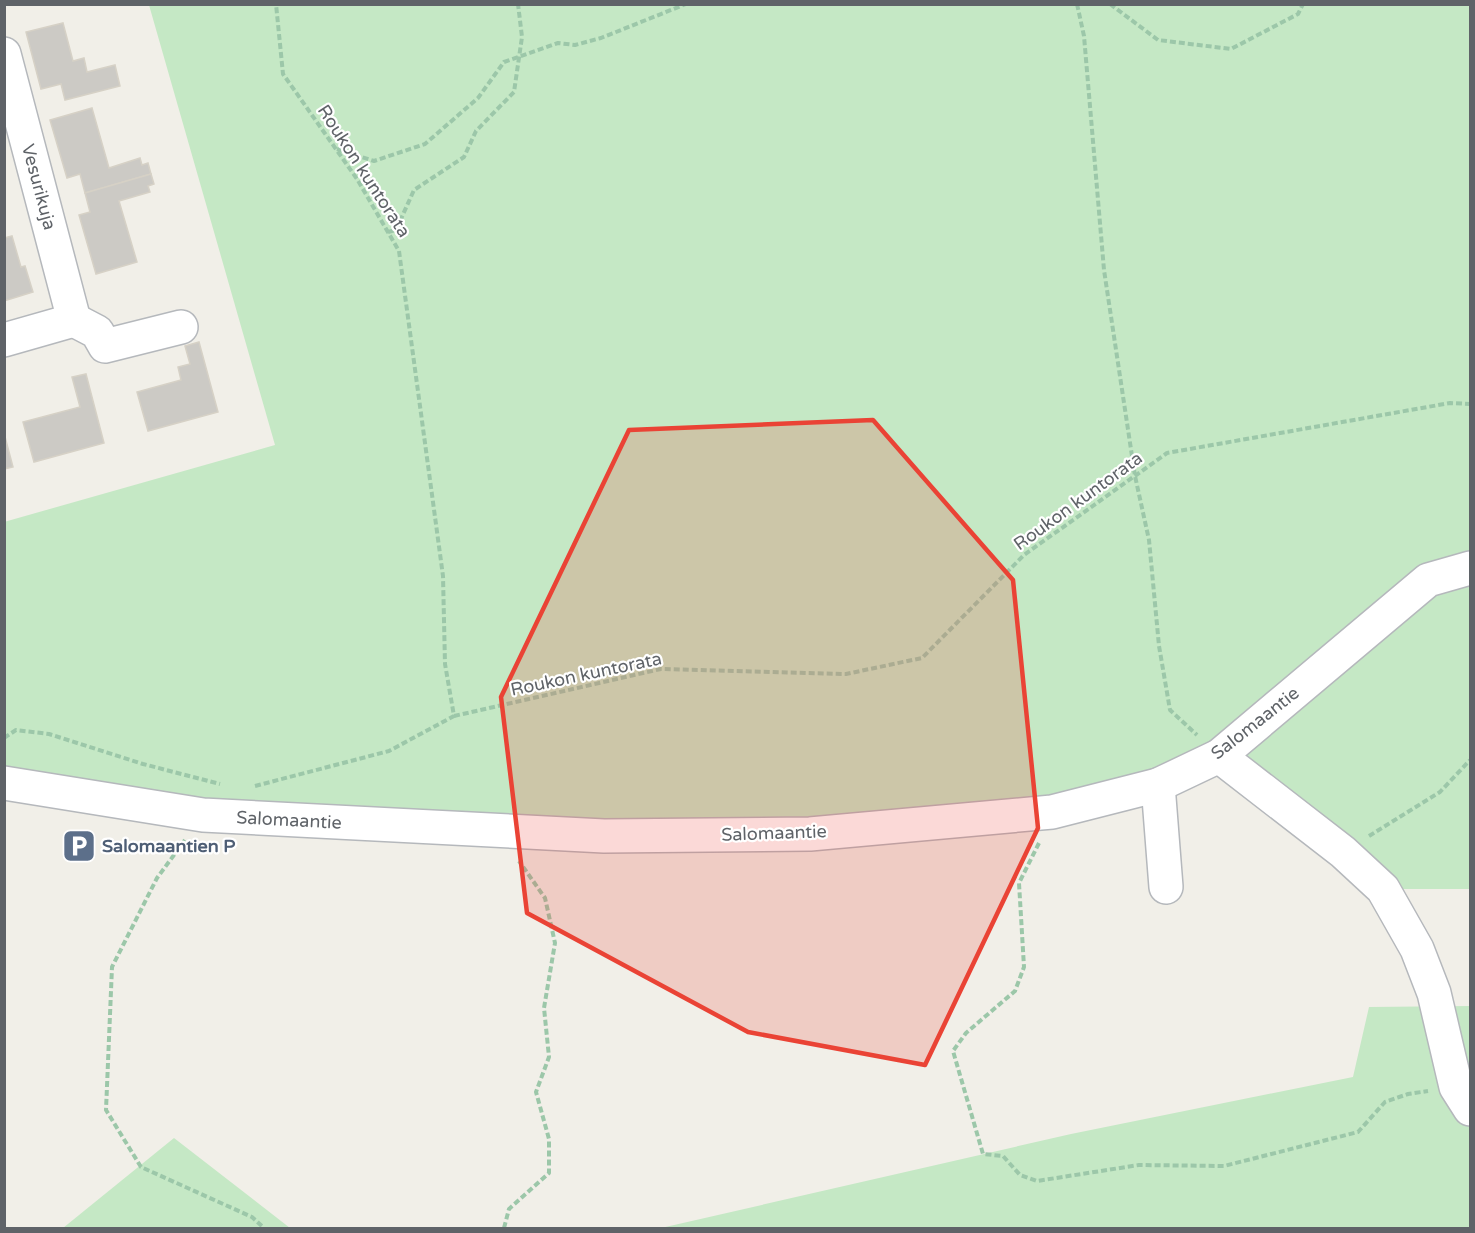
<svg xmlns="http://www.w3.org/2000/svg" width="1475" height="1233" font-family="'Varela Round',sans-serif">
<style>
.green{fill:#c5e8c5}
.building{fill:#cccac5;stroke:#d6d1c6;stroke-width:1.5}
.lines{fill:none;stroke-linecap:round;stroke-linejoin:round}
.minor-casing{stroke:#b5b8bc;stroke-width:36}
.path{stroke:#9cc7a9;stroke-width:4;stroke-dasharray:6 3;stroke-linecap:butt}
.minor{stroke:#fff;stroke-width:33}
.marked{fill:#ea4335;fill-opacity:0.2;stroke:#ea4335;stroke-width:4.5;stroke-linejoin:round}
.labels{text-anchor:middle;stroke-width:4.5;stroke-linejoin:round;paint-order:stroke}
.street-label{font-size:18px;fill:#5f6368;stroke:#fff}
.service-label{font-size:18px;font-weight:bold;fill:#4e5e75;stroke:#fff;text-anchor:start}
</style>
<rect width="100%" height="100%" fill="#f1efe8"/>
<g class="green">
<path d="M149,5H1470V889H1383L1219,756L1052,812L810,834L203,815L5,782L4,522L275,445Z"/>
<path d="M1470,1006V1228H661L1071,1134L1353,1077L1369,1007Z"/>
<path d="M174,1138L290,1228H63Z"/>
</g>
<g class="building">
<path d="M63,23L73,61L84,58L87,72L115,65L120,86L65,100L61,84L41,89L26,32Z"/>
<path d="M92,108L109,168L140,158L142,165L148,163L151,174L85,193L80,174L67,178L50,120Z"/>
<path d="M151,174L154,184L148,186L150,192L119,201L137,262L96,274L79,215L90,212L85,193Z"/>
<path d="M12,236L21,267L25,266L33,292L4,301V238Z"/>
<path d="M199,342L218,412L148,431L137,392L181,380L178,367L190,364L185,346Z"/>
<path d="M86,374L104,443L34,462L23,422L80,407L72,377Z"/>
<path d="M4,433L13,467L4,469Z"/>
</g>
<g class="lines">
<defs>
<g id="minor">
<path d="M4,54L74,320"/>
<path d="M74,320L97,332L105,346L181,327"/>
<path d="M4,340L74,320"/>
<path d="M1219,756L1343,852L1383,889L1417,949L1434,993L1456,1087L1470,1109"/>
<path d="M4,783L203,815L604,836L810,834L1052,812L1158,785L1219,756L1428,580L1470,568"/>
<path d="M1158,785L1166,887"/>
</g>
</defs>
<use href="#minor" class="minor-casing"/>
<g class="path">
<path d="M1077,4L1084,36L1104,270L1135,476L1149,540L1159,646L1170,710L1197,735"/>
<path d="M1110,4L1158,40L1231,49L1298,14L1303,4"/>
<path d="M337,149L374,161L425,144L478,98L504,62L558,43L575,45L601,38L686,4"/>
<path d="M388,232L396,230L414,190L464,157L476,131L514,92L522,37L518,4"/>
<path d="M454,716L661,669L846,674L922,658L1024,555L1167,453L1450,403L1470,404"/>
<path d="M4,738L16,730L49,734L143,764L220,784"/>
<path d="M255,786L389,751L454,716L445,664L443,576L399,251L357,179L283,74L276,4"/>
<path d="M1369,836L1440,792L1470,760"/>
<path d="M185,840L157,878L112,967L106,1110L141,1167L252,1217L264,1228"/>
<path d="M1039,843L1019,883L1024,967L1015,991L966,1033L953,1051L983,1154L1003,1156L1020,1175L1037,1181L1139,1165L1224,1166L1358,1132L1385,1102L1408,1094L1428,1091"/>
<path d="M504,1228L509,1209L549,1173V1139L536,1092L549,1057L544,1008L555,943L545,898L519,861"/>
</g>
<use href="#minor" class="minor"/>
</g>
<path class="marked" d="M873,420L1013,580L1038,828L925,1065L748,1032L527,913L501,697L629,430Z"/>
<defs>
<symbol id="parking-square" viewBox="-11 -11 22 22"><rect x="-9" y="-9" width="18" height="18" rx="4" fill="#5c6f8a" stroke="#fff"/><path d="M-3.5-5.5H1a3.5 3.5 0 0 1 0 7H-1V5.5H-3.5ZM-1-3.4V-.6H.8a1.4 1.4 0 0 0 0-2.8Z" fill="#fff"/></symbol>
</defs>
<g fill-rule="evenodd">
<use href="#parking-square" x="60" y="827" width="38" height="38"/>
</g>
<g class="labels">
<g class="street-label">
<text transform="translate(364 171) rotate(57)" y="6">Roukon kuntorata</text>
<text transform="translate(39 187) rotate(75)" y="6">Vesurikuja</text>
<text transform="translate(1078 501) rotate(-36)" y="6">Roukon kuntorata</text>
<text transform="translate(586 674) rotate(-12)" y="6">Roukon kuntorata</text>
<text transform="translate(1255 723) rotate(-38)" y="6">Salomaantie</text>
<text transform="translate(289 820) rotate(3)" y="6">Salomaantie</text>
<text transform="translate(774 833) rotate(-2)" y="6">Salomaantie</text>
</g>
<g class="service-label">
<text x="102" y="852">Salomaantien P</text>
</g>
</g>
<rect width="1475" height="1233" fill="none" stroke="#5f6368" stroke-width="12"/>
</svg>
